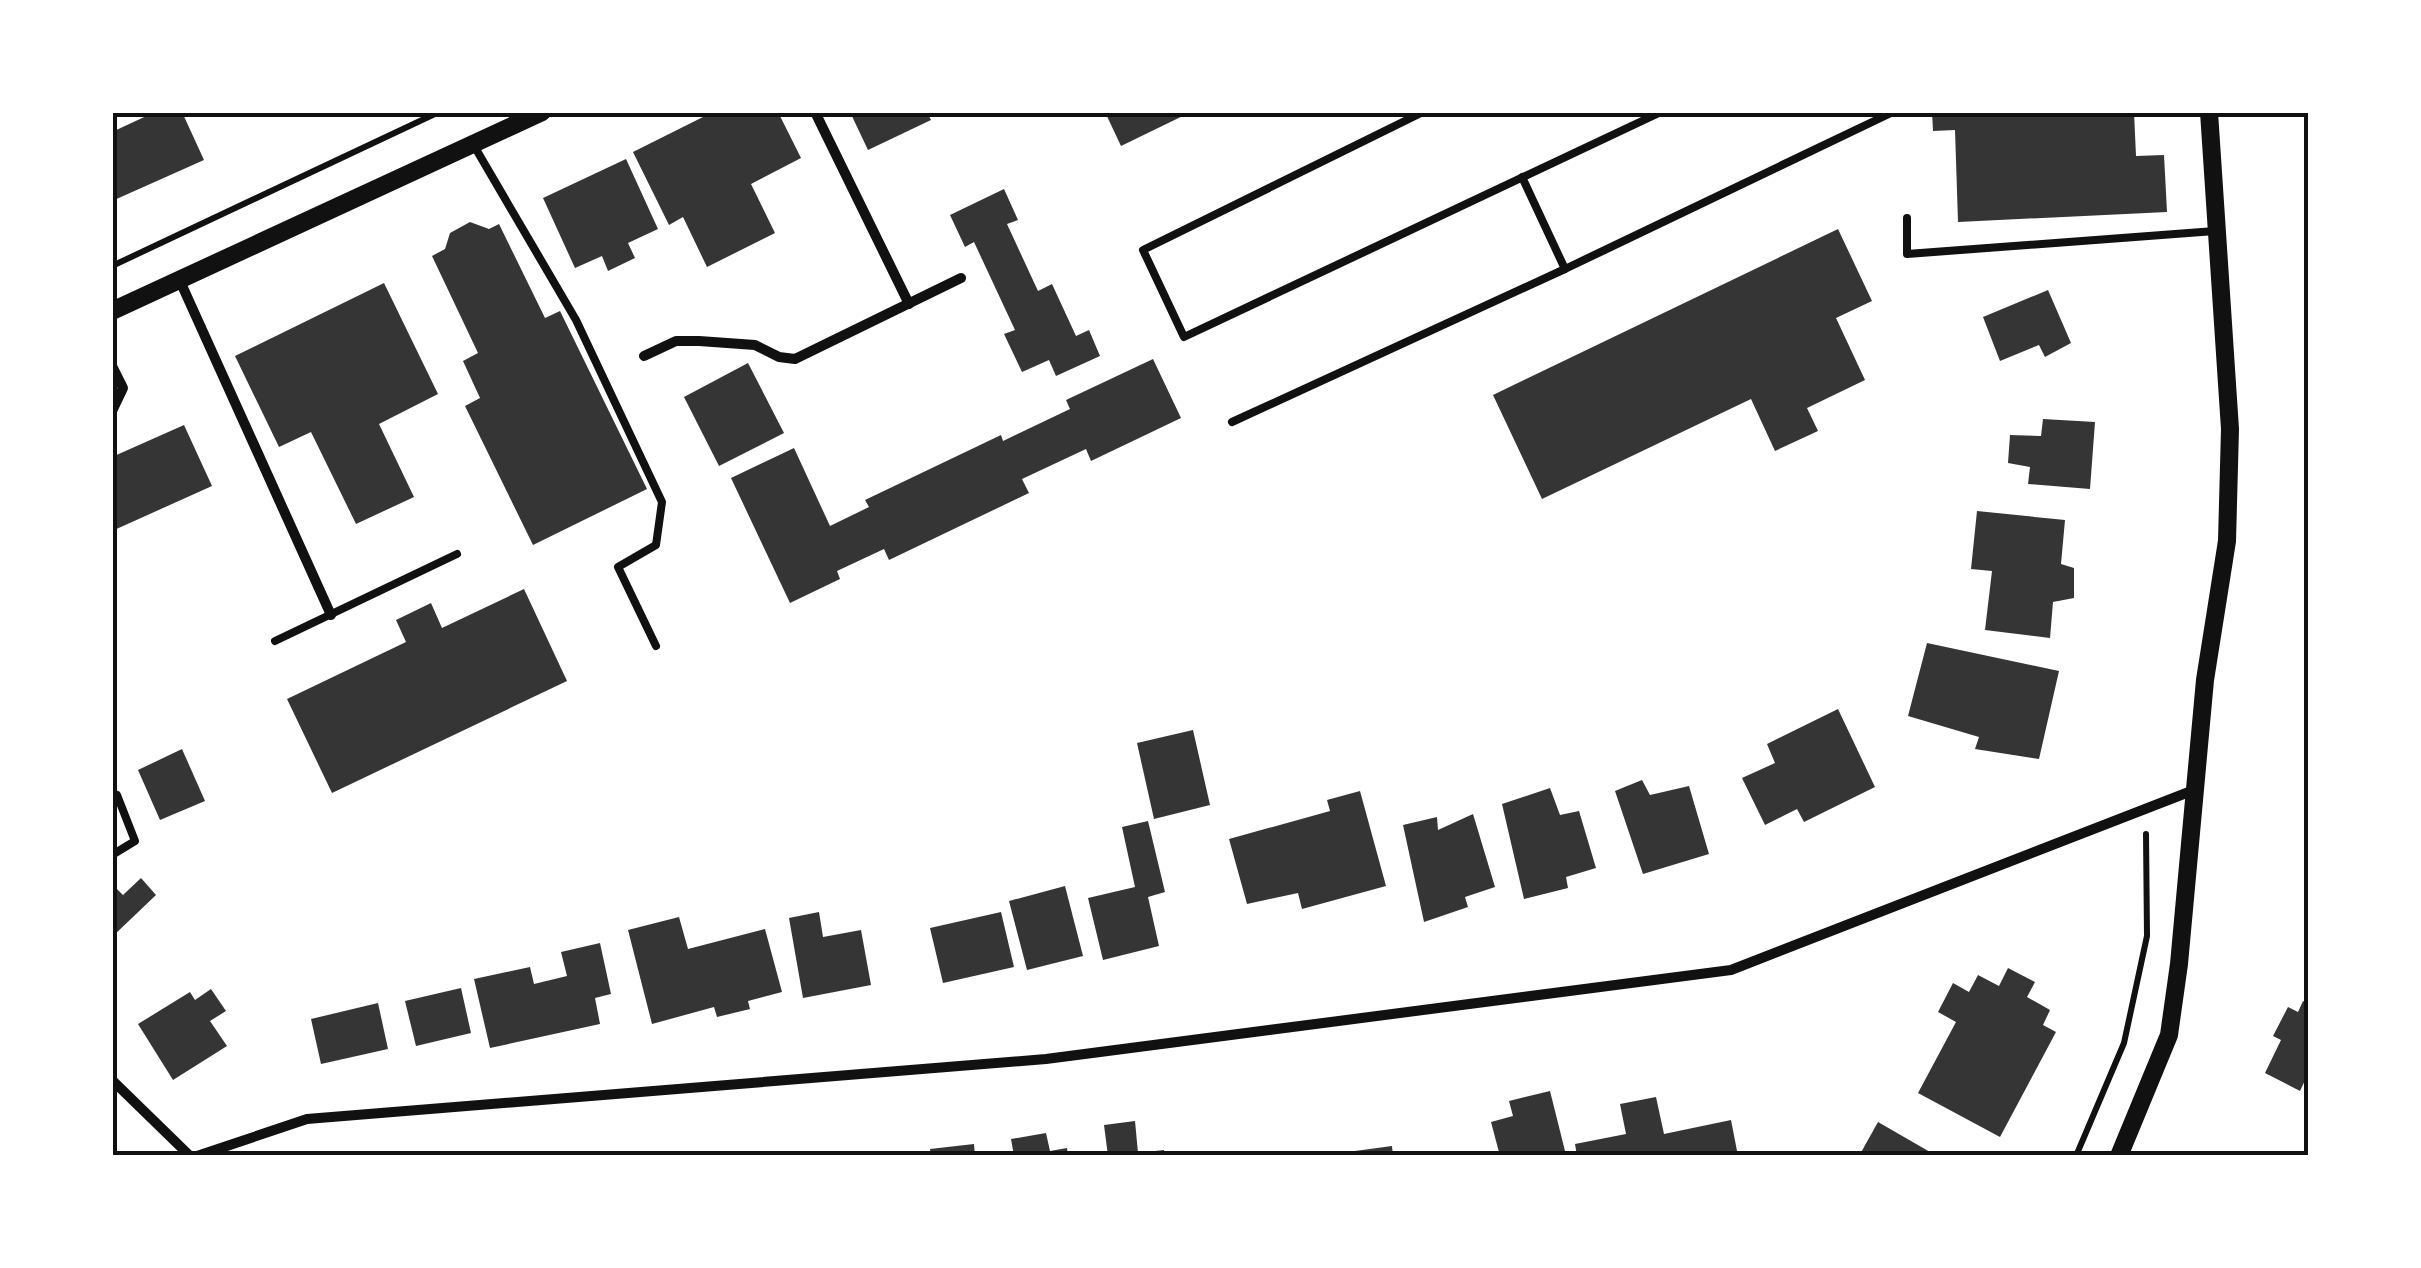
<svg xmlns="http://www.w3.org/2000/svg" width="2421" height="1268" viewBox="0 0 2421 1268" font-family="Signika,sans-serif">
	<rect width="100%" height="100%" fill="#fff"/>
	<g fill="#353535">
		<polygon points="155,112 182,112 204,160 112,201 112,132"/>
		<polygon points="713,112 778,112 801,158 751,184 775,233 707,267 683,217 669,225 633,152"/>
		<polygon points="850,112 927,112 931,120 868,150"/>
		<polygon points="1105,112 1191,112 1121,146"/>
		<polygon points="1932,112 2134,112 2136,156 2164,155 2167,212 1958,222 1955,130 1933,131"/>
		<polygon points="626,159 658,229 628,243 635,258 608,271 602,256 575,268 543,198"/>
		<polygon points="1004,189 1018,220 1007,224 1038,291 1052,284 1076,336 1089,330 1100,356 1056,376 1049,360 1022,372 1004,334 1015,330 974,242 965,247 950,215"/>
		<polygon points="470,222 489,229 499,224 545,318 560,311 647,489 533,545 465,406 480,398 463,361 478,353 432,256 445,249 450,233"/>
		<polygon points="1838,229 1872,301 1836,318 1865,380 1807,408 1818,431 1775,451 1751,399 1542,499 1493,395"/>
		<polygon points="384,283 438,394 379,424 414,497 356,524 311,432 279,447 235,356"/>
		<polygon points="2048,290 2071,343 2045,357 2039,345 2000,361 1983,317"/>
		<polygon points="1153,359 1181,418 1091,461 1086,449 1022,479 1029,493 889,560 884,549 837,571 840,579 790,603 731,478 794,448 830,526 869,507 865,500 1001,435 1003,441 1070,409 1066,400"/>
		<polygon points="748,363 784,433 719,466 684,397"/>
		<polygon points="2043,419 2095,422 2090,489 2028,484 2030,467 2008,463 2010,435 2041,436"/>
		<polygon points="184,425 212,486 112,531 112,457"/>
		<polygon points="1977,511 2065,520 2061,564 2074,568 2074,598 2053,602 2050,638 1985,630 1992,571 1971,569"/>
		<polygon points="524,589 567,681 332,793 287,699 406,642 396,620 431,603 442,628"/>
		<polygon points="1927,643 2059,671 2039,759 1975,749 1979,737 1908,716"/>
		<polygon points="1838,709 1875,787 1804,822 1797,809 1765,825 1742,778 1775,763 1767,744"/>
		<polygon points="1193,730 1210,805 1154,819 1137,743"/>
		<polygon points="182,749 205,801 160,820 138,770"/>
		<polygon points="1642,780 1650,795 1689,786 1709,854 1643,874 1615,791"/>
		<polygon points="1550,788 1560,815 1579,811 1596,868 1566,877 1568,888 1524,899 1502,804"/>
		<polygon points="1360,791 1386,886 1302,909 1298,893 1247,904 1229,839 1330,811 1327,800"/>
		<polygon points="1473,814 1495,887 1465,897 1468,907 1424,922 1403,825 1437,817 1438,830"/>
		<polygon points="1148,821 1165,892 1148,897 1159,946 1103,960 1088,898 1135,887 1122,827"/>
		<polygon points="141,878 156,895 112,937 112,884 123,895"/>
		<polygon points="1065,886 1083,956 1027,970 1009,901"/>
		<polygon points="819,912 823,937 861,930 871,985 803,998 789,918"/>
		<polygon points="1001,912 1014,967 943,983 930,928"/>
		<polygon points="679,917 688,949 765,929 782,992 748,1001 750,1009 717,1017 714,1007 652,1024 628,930"/>
		<polygon points="600,943 611,994 595,998 600,1024 490,1048 474,979 530,967 534,984 567,976 561,952"/>
		<polygon points="2008,968 2035,982 2027,997 2050,1010 2043,1025 2056,1032 2000,1137 1918,1093 1956,1022 1938,1012 1953,983 1969,992 1978,975 1999,986"/>
		<polygon points="461,988 471,1033 416,1046 405,1001"/>
		<polygon points="211,989 226,1011 210,1021 227,1046 173,1080 138,1024 190,992 195,1000"/>
		<polygon points="2303,1001 2308,1004 2308,1074 2300,1091 2265,1073 2281,1040 2273,1036 2288,1007 2298,1012"/>
		<polygon points="378,1003 388,1049 321,1064 311,1019"/>
		<polygon points="1550,1091 1566,1155 1500,1156 1491,1122 1513,1116 1509,1101"/>
		<polygon points="1656,1097 1664,1134 1731,1120 1738,1156 1577,1156 1575,1144 1626,1134 1620,1104"/>
		<polygon points="1135,1121 1138,1153 1164,1150 1165,1156 1108,1156 1104,1125"/>
		<polygon points="1878,1122 1937,1156 1859,1156"/>
		<polygon points="1046,1133 1050,1151 1067,1148 1068,1156 1014,1156 1011,1139"/>
		<polygon points="974,1144 975,1156 931,1156 930,1149"/>
		<polygon points="1392,1146 1393,1156 1340,1156 1340,1153"/>
	</g>
	<g fill="none" stroke-linecap="round" stroke-linejoin="round">
		<g stroke="#111" stroke-width="6">
			<polyline points="112,266 439,112"/>
			<polyline points="2076,1156 2124,1043 2147,936 2146,834"/>
		</g>
		<g stroke="#111" stroke-width="8">
			<polyline points="1423,112 1143,250 1184,337 1661,112"/>
			<polyline points="473,144 576,320 662,502 656,545 618,567 656,646"/>
			<polyline points="1522,177 1565,269 1893,112"/>
			<polyline points="1907,218 1907,254 2215,231"/>
			<polyline points="1232,422 1565,269"/>
			<polyline points="275,641 457,554"/>
			<polyline points="112,855 135,841 117,795"/>
		</g>
		<g stroke="#111" stroke-width="10">
			<polyline points="815,112 909,304"/>
			<polyline points="180,281 331,615"/>
			<polyline points="644,356 676,341 699,341 755,345 779,357 795,359 961,278"/>
			<polyline points="112,366 123,388 112,411"/>
			<polyline points="112,1080 190,1156"/>
			<polyline points="197,1156 307,1119 1046,1059 1731,970 2194,790"/>
		</g>
		<g stroke="#111" stroke-width="18">
			<polyline points="112,311 542,112"/>
			<polyline points="2119,1156 2169,1035 2179,964 2205,680 2227,541 2230,429 2209,112"/>
		</g>
	</g>
	<rect width="2421" height="1268" fill="none" stroke="#ffffff" stroke-width="230"/>
	<rect x="115" y="115" width="2191" height="1038" fill="none" stroke="#111" stroke-width="4"/>
</svg>
